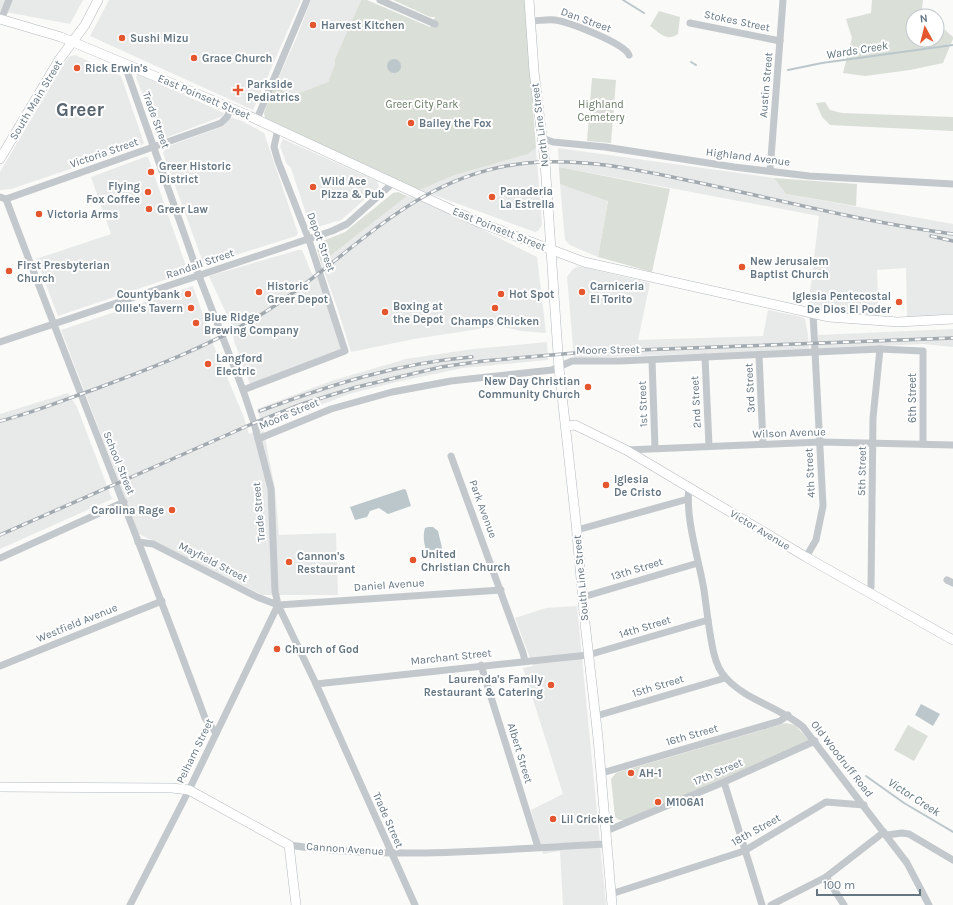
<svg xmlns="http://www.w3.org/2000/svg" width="953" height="905" viewBox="0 0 953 905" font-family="Karla,sans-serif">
	<rect width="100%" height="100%" fill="#fafaf8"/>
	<g fill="#e8e9e9">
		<polygon points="0,0 83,0 70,24 0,11"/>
		<polygon points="109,0 301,0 253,110 90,36"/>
		<polygon points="311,0 361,0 335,59 335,64 328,82 294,95 274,87 296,39"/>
		<polygon points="75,55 121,76 144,143 142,145 11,189 0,190 0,172 68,57"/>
		<polygon points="138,74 224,113 223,116 160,140 136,77"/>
		<polygon points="230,117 242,121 264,133 298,233 296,236 204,265 163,153 166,147 224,126"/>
		<polygon points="283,139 377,181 379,187 341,220 311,229 291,168 286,163 280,146"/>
		<polygon points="536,148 542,225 538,231 535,232 420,190 452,176 528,154"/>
		<polygon points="558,148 774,178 786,194 953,224 953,314 907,317 906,268 877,270 879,318 833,313 808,309 819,216 559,167"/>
		<polygon points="145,157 148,157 188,272 58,316 36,259 111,234 91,177"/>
		<polygon points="560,184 608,200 598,257 570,245 565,240"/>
		<polygon points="407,196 423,200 537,257 546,333 521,331 499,326 414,339 351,352 337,307 321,263"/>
		<polygon points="298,250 302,250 312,274 317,277 322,287 341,350 250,384 234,341 232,326 209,276"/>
		<polygon points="578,266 650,283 638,340 763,336 768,310 802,317 805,319 808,335 809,350 574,358 567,277 573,269"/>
		<polygon points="193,286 213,344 243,415 249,434 263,427 257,409 331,381 406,359 473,349 547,342 548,360 463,368 397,382 349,394 263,427 275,489 279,535 336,533 338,595 262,595 139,534 61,330"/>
		<polygon points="953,329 953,347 923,344 818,349 818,335"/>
		<polygon points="68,393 77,407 112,499 0,549 0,414"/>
		<polygon points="577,606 606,905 563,905 560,851 543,854 531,810 563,794 523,668 533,666 515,618 546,608"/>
	</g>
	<g fill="#dadfd7">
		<polygon points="361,0 367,0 430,27 435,17 430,17 393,0 525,0 536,148 528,154 452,176 420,190 265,118 264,113 274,87 294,95 328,82 335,64 335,59"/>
		<polygon points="872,0 923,0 922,8 928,16 913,16 913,40 937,40 937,23 953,37 953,39 943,63 910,70 865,76 843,73 852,38 846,19 871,13"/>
		<path d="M659,11l21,6 -2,17c-12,8 -18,-1 -28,-8z"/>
		<polygon points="592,78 616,80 611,143 587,141"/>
		<polygon points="825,102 830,110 842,113 953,117 953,131 830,125 822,117 816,103"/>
		<polygon points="559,167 670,189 652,272 598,257 608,201 560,184"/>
		<polygon points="774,178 857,184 856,206 786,194"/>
		<polygon points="398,192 407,196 321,263 317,249 318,243 345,232 393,193"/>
		<polygon points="786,723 795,725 809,740 808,743 625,820 619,820 615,817 611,779 616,773"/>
		<polygon points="908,725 928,736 914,761 894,750"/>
	</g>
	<g fill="#bbc7cb">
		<circle cx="394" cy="66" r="7"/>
		<polygon points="404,489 406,490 411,506 388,514 379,508 370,511 367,517 355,520 350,507"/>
		<path d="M428,527h5l5,4 5,21c-2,6 -8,10 -14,6 -4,-8 -7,-21 -4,-30z"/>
		<polygon points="921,704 940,714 933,726 915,715"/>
	</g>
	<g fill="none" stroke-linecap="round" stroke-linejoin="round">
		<g stroke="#bbc7cb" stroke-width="2">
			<polyline points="623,0 644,13"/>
			<polyline points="691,62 696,65"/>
			<polyline points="788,70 822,63 953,45"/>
			<polyline points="866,776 904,803 953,832"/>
		</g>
		<defs>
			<g id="secondary">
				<polyline points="529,0 534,71 545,162 559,368 576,523 585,623 598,738 612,905"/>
				<polyline points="0,19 61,37 245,114 478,222 584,262 829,317 898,322 953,319"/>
				<polyline points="0,159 59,60 85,25 98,0"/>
				<polyline points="566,426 575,425 626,450 806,557 953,640"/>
				<polyline points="0,787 172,788 189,790 289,845 296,905"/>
			</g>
		</defs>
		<use href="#secondary" stroke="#b3babf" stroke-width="10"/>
		<g stroke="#c3c8cc" stroke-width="7">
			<polyline points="380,0 435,24"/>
			<polyline points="1,20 9,0"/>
			<path d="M530,21c8,0 17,-2 25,-1 14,2 69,23 74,35"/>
			<polyline points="690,23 780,41"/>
			<polyline points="124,63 199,276 243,390 254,423 271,489 275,591 278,605 316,684 415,905"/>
			<polyline points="257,119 307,0"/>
			<polyline points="542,138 553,142 605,147 734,167 809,176 953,184"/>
			<polyline points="770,171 783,0"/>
			<polyline points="0,197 6,199 221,123 227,117 231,108"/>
			<path d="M6,199c65,173 135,345 199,519l11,15"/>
			<polyline points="0,342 332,231 347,224 393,183"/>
			<polyline points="759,355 763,444"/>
			<polyline points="705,357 709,446"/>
			<polyline points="652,360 655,448"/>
			<polyline points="243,390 345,351 309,240 278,161 274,147 278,129"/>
			<polyline points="258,439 331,409 392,392 451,381 552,370 572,361 620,361 880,349 923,351 923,444"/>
			<polyline points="626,450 820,442 953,445"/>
			<polyline points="451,456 523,653 525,661"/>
			<path d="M689,488c-4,30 10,72 15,102 3,21 5,43 10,64 2,8 6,18 12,24 21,23 54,29 77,49l104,136 22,42"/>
			<polyline points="577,530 688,499"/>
			<polyline points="138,542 153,544 257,597 278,605 501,590"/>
			<polyline points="806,557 816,540 823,506 813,313"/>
			<polyline points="0,558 124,502"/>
			<polyline points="947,580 953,583"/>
			<polyline points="867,592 871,587 873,418 880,349"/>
			<polyline points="583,597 698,563"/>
			<polyline points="481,665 538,847"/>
			<polyline points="0,666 162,601"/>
			<polyline points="316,684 588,655 708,620"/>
			<polyline points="596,716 725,678"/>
			<polyline points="602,773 780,721 788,715"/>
			<polyline points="724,782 762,905"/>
			<polyline points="606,831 724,782 815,741"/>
			<polyline points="887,835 902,833 909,834 953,860"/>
			<path d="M289,845c105,16 213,4 318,-1"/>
			<polyline points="826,877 844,905"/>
			<polyline points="611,894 744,851 826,802 864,805"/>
			<polyline points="130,905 189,790 278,605"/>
			<polyline points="771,905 826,877 884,832"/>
		</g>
		<use href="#secondary" stroke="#fff" stroke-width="9"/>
		<defs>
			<g id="rail">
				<polyline points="931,236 953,241"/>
				<path d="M260,411c70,-26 138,-48 212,-54"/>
				<path d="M0,421c33,-8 66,-22 98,-33 56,-21 112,-42 164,-74 91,-57 149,-139 265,-151 60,-6 120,9 178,21 82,18 165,39 248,50"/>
				<polyline points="0,535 254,423 302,404 357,387 441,367 483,361 586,352 953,338"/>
			</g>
		</defs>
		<use href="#rail" stroke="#a2aab0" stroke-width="3.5"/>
		<use href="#rail" stroke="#fff" stroke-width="2" stroke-dasharray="6" stroke-linecap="butt"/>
	</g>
	<g fill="#e4572e" stroke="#fff" stroke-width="1.5">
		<circle cx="313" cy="25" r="4"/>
		<circle cx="122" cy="38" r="4"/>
		<circle cx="194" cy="58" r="4"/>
		<circle cx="77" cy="68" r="4"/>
		<path d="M236 84h4v4h4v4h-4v4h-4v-4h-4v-4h4z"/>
		<circle cx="411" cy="123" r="4"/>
		<circle cx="151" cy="172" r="4"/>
		<circle cx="313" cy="187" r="4"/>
		<circle cx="148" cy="192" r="4"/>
		<circle cx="492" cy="197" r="4"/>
		<circle cx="149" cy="209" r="4"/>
		<circle cx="39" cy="214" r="4"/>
		<circle cx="742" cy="267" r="4"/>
		<circle cx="9" cy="271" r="4"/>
		<circle cx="259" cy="292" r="4"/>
		<circle cx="582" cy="292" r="4"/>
		<circle cx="188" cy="294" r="4"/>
		<circle cx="501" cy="294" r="4"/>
		<circle cx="899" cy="302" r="4"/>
		<circle cx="191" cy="308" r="4"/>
		<circle cx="495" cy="308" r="4"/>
		<circle cx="385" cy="312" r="4"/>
		<circle cx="196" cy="323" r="4"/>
		<circle cx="208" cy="364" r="4"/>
		<circle cx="588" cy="387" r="4"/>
		<circle cx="606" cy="485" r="4"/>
		<circle cx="172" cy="510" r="4"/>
		<circle cx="413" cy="560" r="4"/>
		<circle cx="289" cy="562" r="4"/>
		<circle cx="277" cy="649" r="4"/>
		<circle cx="551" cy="685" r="4"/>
		<circle cx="631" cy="773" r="4"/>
		<circle cx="658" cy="802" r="4"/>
		<circle cx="553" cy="819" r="4"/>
	</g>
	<g text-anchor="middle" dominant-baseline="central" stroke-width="4" stroke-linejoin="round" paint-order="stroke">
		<g font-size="11" fill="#657683" stroke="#fff">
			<text transform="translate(586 20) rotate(20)">Dan Street</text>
			<text transform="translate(737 21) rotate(12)">Stokes Street</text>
			<text transform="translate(766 85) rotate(-85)">Austin Street</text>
			<text transform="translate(204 97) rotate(23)">East Poinsett Street</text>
			<text transform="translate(36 100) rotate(-59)">South Main Street</text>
			<text transform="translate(156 120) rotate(70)">Trade Street</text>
			<text transform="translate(540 125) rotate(-97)">North Line Street</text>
			<text transform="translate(104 153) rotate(-19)">Victoria Street</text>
			<text transform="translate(748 157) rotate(7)">Highland Avenue</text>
			<text transform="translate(499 229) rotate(22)">East Poinsett Street</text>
			<text transform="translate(321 242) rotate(70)">Depot Street</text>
			<text transform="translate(200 264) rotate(-19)">Randall Street</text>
			<text transform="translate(608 350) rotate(-1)">Moore Street</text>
			<text transform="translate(750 388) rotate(-93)">3rd Street</text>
			<text transform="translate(912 398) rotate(-90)">6th Street</text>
			<text transform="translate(696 402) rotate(-93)">2nd Street</text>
			<text transform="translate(643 404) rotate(-92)">1st Street</text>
			<text transform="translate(289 414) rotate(-23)">Moore Street</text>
			<text transform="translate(789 433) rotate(-2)">Wilson Avenue</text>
			<text transform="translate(119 463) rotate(68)">School Street</text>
			<text transform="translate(862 471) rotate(-89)">5th Street</text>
			<text transform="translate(810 473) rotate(-93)">4th Street</text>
			<text transform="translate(483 509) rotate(70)">Park Avenue</text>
			<text transform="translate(259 512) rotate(-95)">Trade Street</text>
			<text transform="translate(760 530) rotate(31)">Victor Avenue</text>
			<text transform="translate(213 562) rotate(27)">Mayfield Street</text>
			<text transform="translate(637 569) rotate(-17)">13th Street</text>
			<text transform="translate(581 578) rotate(-95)">South Line Street</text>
			<text transform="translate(389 585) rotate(-4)">Daniel Avenue</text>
			<text transform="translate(77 623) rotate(-22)">Westfield Avenue</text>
			<text transform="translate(645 627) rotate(-17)">14th Street</text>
			<text transform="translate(451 657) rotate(-6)">Marchant Street</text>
			<text transform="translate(658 686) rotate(-17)">15th Street</text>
			<text transform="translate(692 735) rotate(-16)">16th Street</text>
			<text transform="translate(195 751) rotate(-64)">Pelham Street</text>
			<text transform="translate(520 753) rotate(73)">Albert Street</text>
			<text transform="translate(842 759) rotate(52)">Old Woodruff Road</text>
			<text transform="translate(718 772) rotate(-23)">17th Street</text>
			<text transform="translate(388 820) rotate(66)">Trade Street</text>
			<text transform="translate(756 830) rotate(-29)">18th Street</text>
			<text transform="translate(345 849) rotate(4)">Cannon Avenue</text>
		</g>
		<g font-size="11" font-weight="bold" fill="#657683" stroke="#fff" text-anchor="start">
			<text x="321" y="25">Harvest Kitchen</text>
			<text x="130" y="38">Sushi Mizu</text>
			<text x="202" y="58">Grace Church</text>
			<text x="85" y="68">Rick Erwin's</text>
			<text x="247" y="84">Parkside<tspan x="247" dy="13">Pediatrics</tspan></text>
			<text x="419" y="123">Bailey the Fox</text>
			<text x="159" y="166">Greer Historic<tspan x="159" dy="13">District</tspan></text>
			<text x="321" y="181">Wild Ace<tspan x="321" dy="13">Pizza &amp; Pub</tspan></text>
			<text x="140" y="186" text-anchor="end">Flying<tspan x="140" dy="13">Fox Coffee</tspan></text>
			<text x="500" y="191">Panaderia<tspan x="500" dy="13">La Estrella</tspan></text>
			<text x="157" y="209">Greer Law</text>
			<text x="47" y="214">Victoria Arms</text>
			<text x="750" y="261">New Jerusalem<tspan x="750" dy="13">Baptist Church</tspan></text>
			<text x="17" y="265">First Presbyterian<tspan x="17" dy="13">Church</tspan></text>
			<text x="267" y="286">Historic<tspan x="267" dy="13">Greer Depot</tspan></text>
			<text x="590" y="286">Carniceria<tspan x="590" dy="13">El Torito</tspan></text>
			<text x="180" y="294" text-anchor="end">Countybank</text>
			<text x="509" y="294">Hot Spot</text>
			<text x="891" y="296" text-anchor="end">Iglesia Pentecostal<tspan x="891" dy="13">De Dios El Poder</tspan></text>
			<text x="393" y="306">Boxing at<tspan x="393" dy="13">the Depot</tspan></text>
			<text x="183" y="308" text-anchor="end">Ollie's Tavern</text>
			<text x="204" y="317">Blue Ridge<tspan x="204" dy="13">Brewing Company</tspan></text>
			<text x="495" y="321" text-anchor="middle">Champs Chicken</text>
			<text x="216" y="358">Langford<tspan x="216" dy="13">Electric</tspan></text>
			<text x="580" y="381" text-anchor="end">New Day Christian<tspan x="580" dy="13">Community Church</tspan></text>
			<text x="614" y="479">Iglesia<tspan x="614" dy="13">De Cristo</tspan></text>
			<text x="164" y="510" text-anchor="end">Carolina Rage</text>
			<text x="421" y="554">United<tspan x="421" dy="13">Christian Church</tspan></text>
			<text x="297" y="556">Cannon's<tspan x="297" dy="13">Restaurant</tspan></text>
			<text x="285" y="649">Church of God</text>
			<text x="543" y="679" text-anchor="end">Laurenda's Family<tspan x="543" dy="13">Restaurant &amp; Catering</tspan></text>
			<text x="639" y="773">AH-1</text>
			<text x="666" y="802">M106A1</text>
			<text x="561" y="819">Lil Cricket</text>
		</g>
		<g font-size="11" fill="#687a64" stroke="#fff">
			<text x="422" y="104">Greer City Park</text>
			<text x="601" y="104">Highland<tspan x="601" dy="13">Cemetery</tspan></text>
		</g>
		<g font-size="12" font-style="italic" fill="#60757c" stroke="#fff">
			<text transform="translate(857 50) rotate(-9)">Wards Creek</text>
			<text transform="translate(914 797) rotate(33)">Victor Creek</text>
		</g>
		<g font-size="19" font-weight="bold" fill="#57646e" stroke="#fff">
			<text x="80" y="110">Greer</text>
		</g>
	</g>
	<g transform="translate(925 28) rotate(353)"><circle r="19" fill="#ffffff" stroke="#c1c8cd"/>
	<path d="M0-3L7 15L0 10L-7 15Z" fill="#e4572e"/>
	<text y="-6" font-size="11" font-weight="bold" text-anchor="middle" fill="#657683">N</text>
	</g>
	<path d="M817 889v6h103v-6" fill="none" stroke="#657683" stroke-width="2"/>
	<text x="823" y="889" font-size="12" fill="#657683" stroke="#ffffff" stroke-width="3" paint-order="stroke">100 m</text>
</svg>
